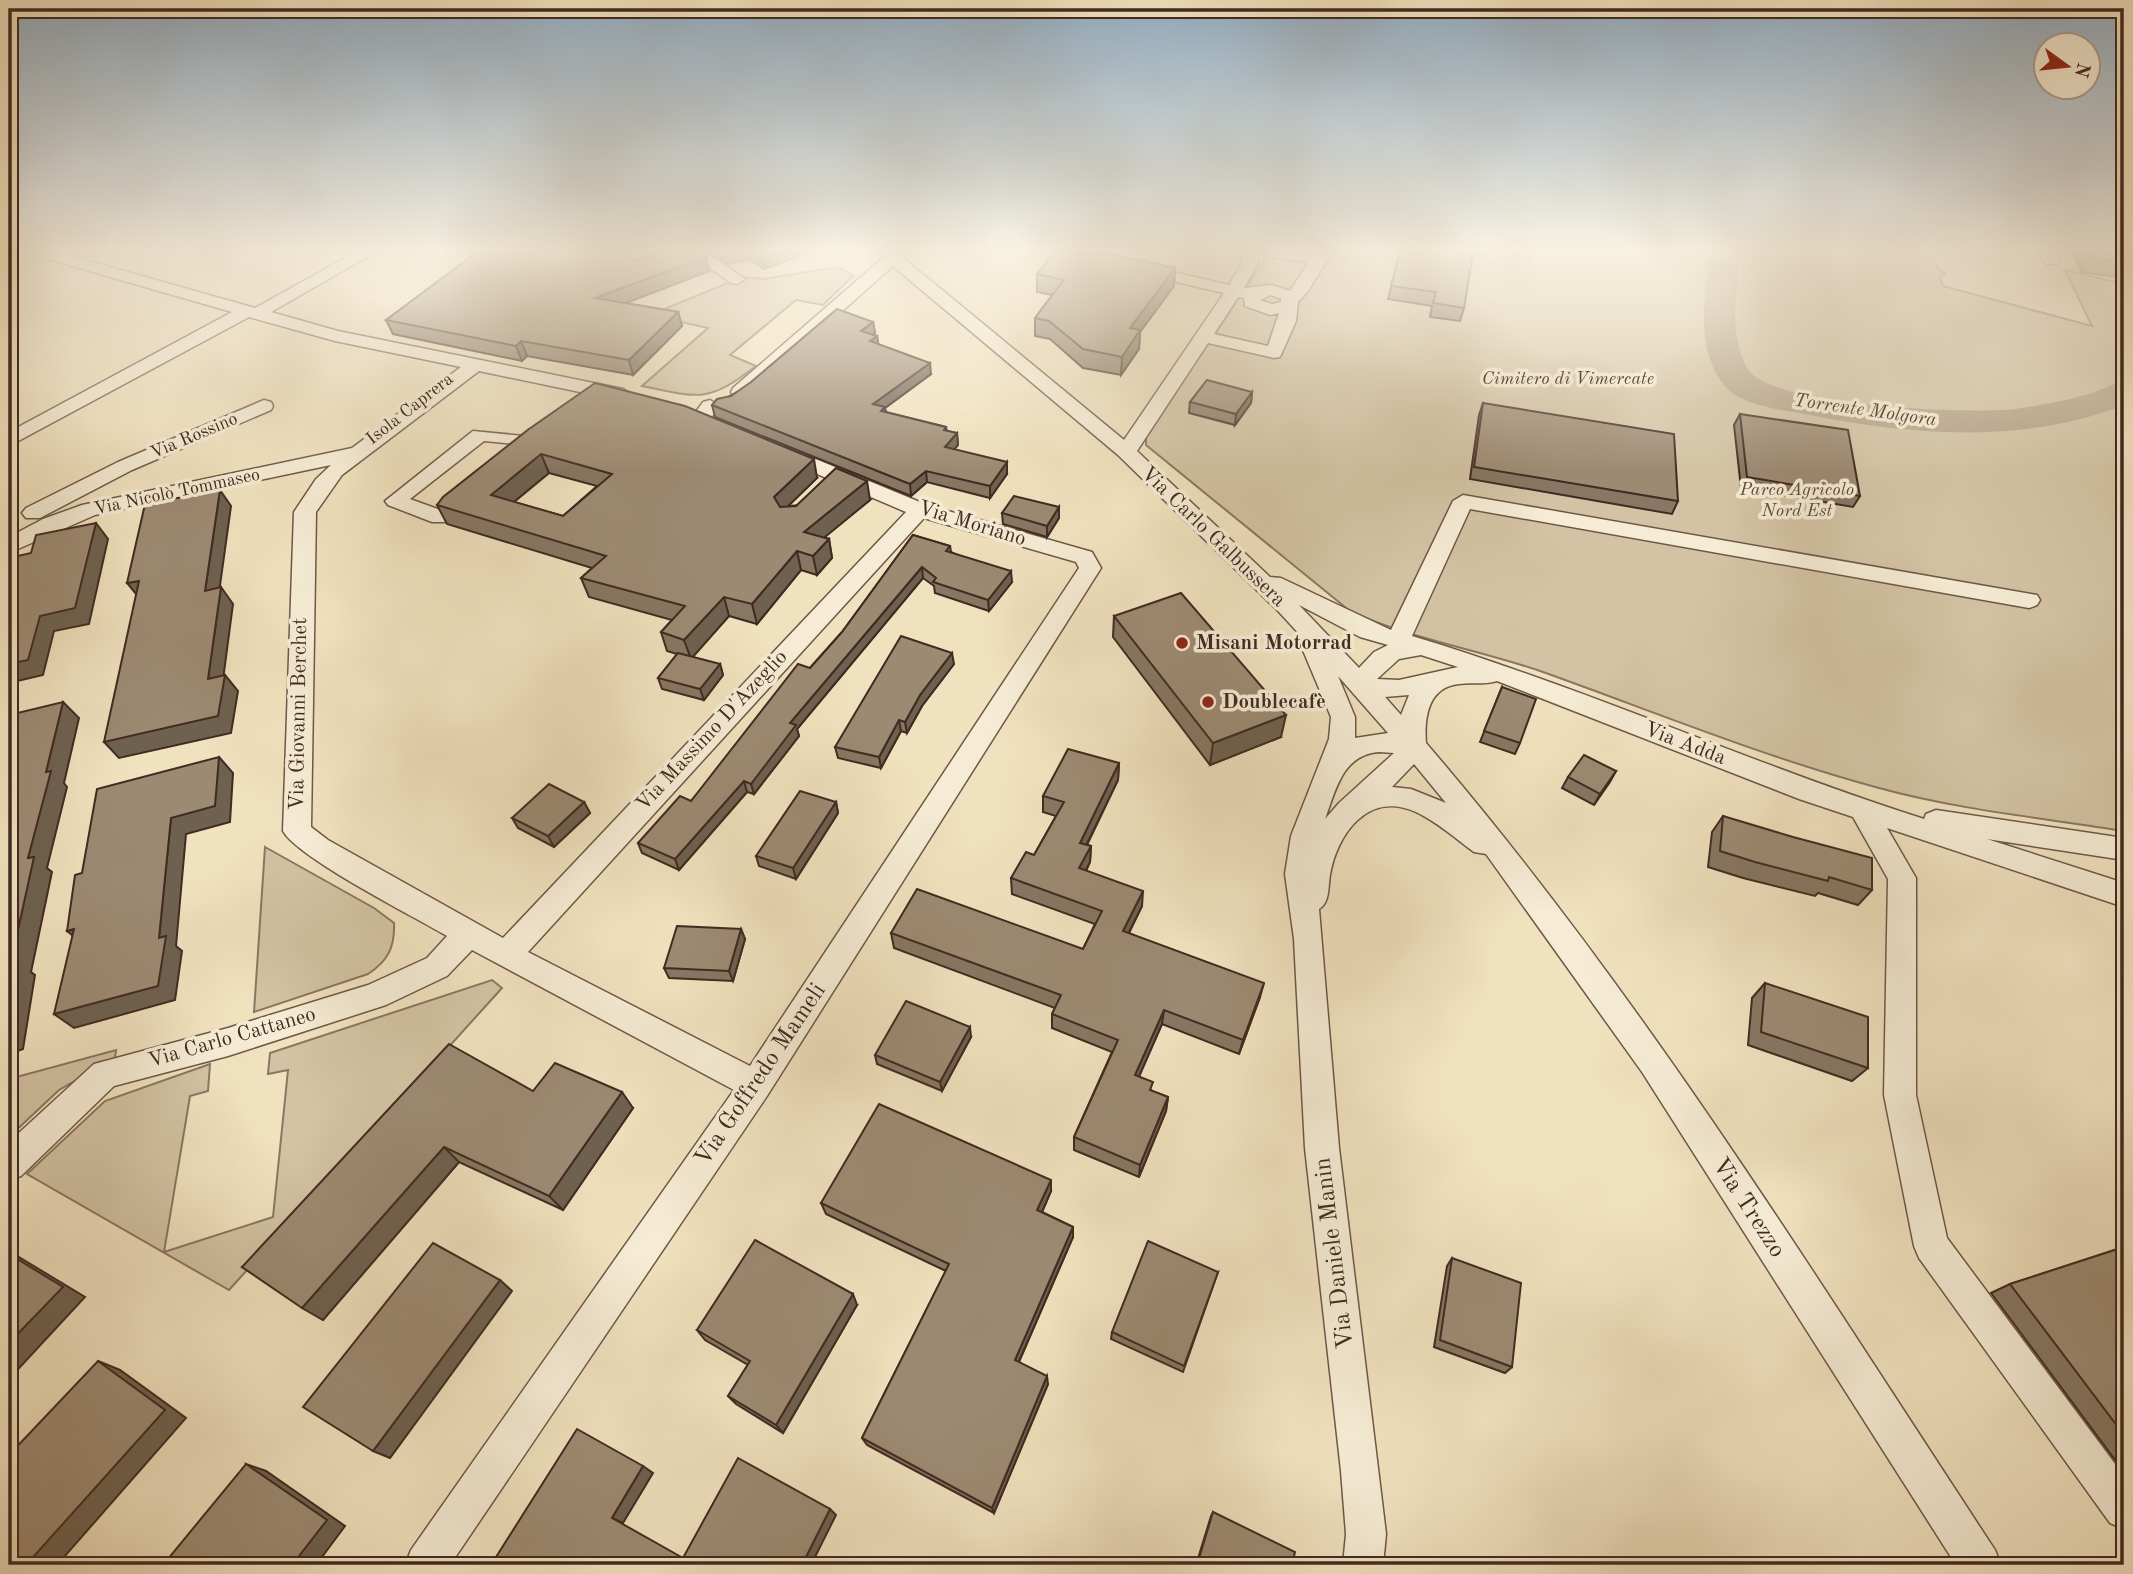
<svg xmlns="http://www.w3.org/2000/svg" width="2133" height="1574" viewBox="0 0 2133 1574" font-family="'Old Standard TT',serif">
	<rect width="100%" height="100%" fill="#f1e2bf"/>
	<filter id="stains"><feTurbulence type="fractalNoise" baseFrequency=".00286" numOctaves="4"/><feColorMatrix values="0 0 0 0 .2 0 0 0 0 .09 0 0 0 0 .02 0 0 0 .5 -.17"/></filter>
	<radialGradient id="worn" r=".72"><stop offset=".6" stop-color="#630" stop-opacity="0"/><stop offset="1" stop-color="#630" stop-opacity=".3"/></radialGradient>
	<g fill="#d3c3a4" stroke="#8a7662" stroke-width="2">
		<path d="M1266,252h664l5,12 10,10 -5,2 3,10 149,40 -27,-56 59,14v547c-81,-13 -165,-21 -245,-43 -115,-31 -224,-76 -336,-116 -63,-22 -131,-33 -192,-60l-205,-167v-9l122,-181z"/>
		<path d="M838,267l15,9 -30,29 -27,-5 -66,55 26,11c-48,37 -56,32 -114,20l66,-58 -58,-13 92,-38 21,2z"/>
		<path d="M265,847l109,61 20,15c1,24 -6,38 -26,51l-114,38z"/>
		<polygon points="492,980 502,988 229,1290 27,1174 105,1101 210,1064 208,1091 190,1096 164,1252 273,1217 288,1070 268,1074 270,1053"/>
		<polygon points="116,1050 115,1058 59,1090 9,1137 9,1079"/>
	</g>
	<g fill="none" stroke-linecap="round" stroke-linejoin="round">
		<path fill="#b5a389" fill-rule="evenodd" d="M1710,252h30c-3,35 -12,84 7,116 23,40 224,46 269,41 25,-4 50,-8 73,-15 12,-4 23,-10 35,-13v24c-102,40 -215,30 -320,9 -25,-5 -62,-8 -79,-28 -31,-36 -20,-91 -15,-134z"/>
		<defs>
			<g id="minor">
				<path d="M32,252h25l198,56 101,-56h20l-105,60 67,19 285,58 9,6 -9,6 -144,-30 -137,104 -26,37 -5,315 17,13 175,98 403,-426 -131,-56 -3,-4 3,-4h14l138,57 165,47 9,16 -334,528 -317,469h-45l6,-15 323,-460 -262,-140 -25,26 -61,29 -158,51 -114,30 -93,90 -12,4v-38l85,-78 134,-36 140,-43 59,-27 20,-22c-32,-19 -149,-78 -164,-105l11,-319 22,-33 15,-14 -236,50 -86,38v-16l34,-18 39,-14 270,-57 109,-81 -126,-26 -86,-24 -240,129v-14l223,-120 -198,-57zM924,518l152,44 3,6 -329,498 -222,-114z"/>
				<polygon points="686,252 705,252 745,279 737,284 731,283"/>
				<path d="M878,252h29l-5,5 222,183 100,-147 -91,-21v-6l6,-2 90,21 13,-22 1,-11h16l-1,11 -14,25 28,-3 18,6 19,-29 -38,-5 -8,-5h69l-24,39 -10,11 -2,19 -16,36 -6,1 -66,-15 -71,108 133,126 11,1 110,52 62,-129 10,-6 574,100 3,5 -3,5 -8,3 -559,-99 -58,127c173,52 340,128 512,183l2,-5 10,-4 188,28v22l-137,-21 137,44v24l-237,-79 29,50v217l31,143 177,238v53l-14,-6 -191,-265 -5,-12 -30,-151 4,-216 -35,-62 -54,-18 -302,-118c-13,4 -26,1 -38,3 -31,3 -35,34 -33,59 215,250 388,532 569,807l6,15h-45l-314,-493 -156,-218 -12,-2c-19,-14 -37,-30 -58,-40 -48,-22 -79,22 -86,63 -2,11 0,28 -11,34l20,239 47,386 -3,31h-40l3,-31 -5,-63 -36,-323 -11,-209 -9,-65 6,-38 38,-97 2,-22 -32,-76 3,-4 -23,-25 -161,-157 -225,-189 -146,130h-14l-2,-4 2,-4 150,-130zM1271,295l10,4v3l-9,2 -12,-4zM1238,297l6,1 1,8 25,9 9,-2 -11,33 -54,-12zM1299,605l61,32 28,8 -14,7 -15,16zM1421,655l37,12 -59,13 -22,-1 22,-20zM1338,676l50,57 -33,5v-21zM1409,695l-8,20 -16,-18zM1379,752l15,1 -55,50 -14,16c11,-29 17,-64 54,-67zM1414,764l32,39 -35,-14 -19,-2z"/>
				<polygon points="2039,252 2055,252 2060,261 2058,264 2046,264"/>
				<polygon points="264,400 271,402 273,406 271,410 132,470 40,518 26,518 22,513 26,508 118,462"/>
				<polygon points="710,400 719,406 711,418 734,429 731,433 717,433 690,420 703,402"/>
				<polygon points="543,425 553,431 535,446 484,441 410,499 446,512 450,517 446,522 432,522 388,505 385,501 473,431 524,436"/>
			</g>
		</defs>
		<use href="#minor" stroke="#6d5848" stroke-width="3"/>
		<use href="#minor" fill="#f6ecd5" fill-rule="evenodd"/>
	</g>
	<g fill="#877763" stroke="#412a21" stroke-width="2" fill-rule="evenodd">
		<polygon points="709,252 809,252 764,269 749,259 728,264"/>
		<polygon points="1055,252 1109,252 1108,253 1175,268 1174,286 1140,332 1139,349 1121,375 1083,368 1050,339 1035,336 1035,318 1052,295 1037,292 1037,274"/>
		<polygon points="1400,252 1464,308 1460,321 1430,317 1432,306 1388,299"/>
		<polygon points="2073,252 2124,252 2124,278 2082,272"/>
		<polygon points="706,257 709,271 625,303 678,312 682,326 633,375 527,356 522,361 393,334 386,320 636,261"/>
		<polygon points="873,322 875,333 873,335 877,336 878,344 931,374 885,408 886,412 946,427 947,431 957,433 958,445 954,449 1007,474 990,498 927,482 911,496 715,417 712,405"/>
		<polygon points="1252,392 1251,403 1235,425 1189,413 1190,402"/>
		<polygon points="1483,403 1678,501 1672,514 1470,479 1479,415"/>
		<polygon points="1740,414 1860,496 1853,507 1741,488 1734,425"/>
		<path d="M529,429l288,49 -29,28 82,-6 -46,37 5,2 3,19 -15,17 -16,-5 -44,54 -28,-8 -37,41 28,7 3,11 -19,25 -42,-11 -4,-11 19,-24 -10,-3 -6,-19 11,-12 -83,-23 -8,-19 11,-10 -145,-44 -10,-19zM549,473l48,13 -34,30 -49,-14z"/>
		<polygon points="1059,507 1059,518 1047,537 1003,524 1002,513"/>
		<polygon points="913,535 950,546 951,552 1012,582 989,611 935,593 934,586 923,578 797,729 799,736 754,794 747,792 679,870 642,853 638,843 691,801 842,632"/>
		<polygon points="1114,616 1281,737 1210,765 1113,637"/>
		<polygon points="954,664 922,706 907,733 901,731 881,768 838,758 835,747"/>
		<polygon points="1502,687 1520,743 1515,754 1480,742"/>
		<polygon points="1119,763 1118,780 1087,845 1091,846 1090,862 1086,871 1142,906 1129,933 1260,997 1239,1054 1162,1024 1139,1076 1152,1091 1168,1097 1166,1111 1139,1177 1074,1150 1074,1137 1112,1052 1052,1028 1052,1014 1055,1008 894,948 891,933 1083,949 1095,924 1012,894 1011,878 1034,855 1056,816 1043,812 1043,796"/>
		<polygon points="1616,771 1594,805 1562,788 1568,777"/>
		<polygon points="584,802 590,813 554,847 518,828 512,818"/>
		<polygon points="836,802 838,813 796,879 759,866 756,856"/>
		<polygon points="1723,816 1872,890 1858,905 1818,893 1815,896 1743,878 1708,867 1712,832"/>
		<polygon points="741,929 745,939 733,981 669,978 664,968"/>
		<polygon points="1765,983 1868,1068 1852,1081 1748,1045 1752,998"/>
		<polygon points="971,1037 942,1091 877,1064 875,1055"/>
		<polygon points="533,1091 633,1108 563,1210 459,1162 323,1320 242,1267"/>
		<polygon points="1051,1191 1042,1212 1073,1227 1073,1237 1019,1362 1048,1384 994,1513 867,1445 862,1438 946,1271 826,1214 821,1203"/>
		<polygon points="2124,1247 2124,1472 1991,1293 2010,1284"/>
		<polygon points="1452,1258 1512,1367 1505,1373 1434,1347 1447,1266"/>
		<polygon points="1218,1272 1183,1372 1111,1339 1112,1332"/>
		<polygon points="857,1305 783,1433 736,1404 728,1396 748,1365 705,1340 697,1330"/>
		<polygon points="1213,1512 1292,1565 1196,1565 1211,1516"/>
	</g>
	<g fill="#6e6150" stroke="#412a21" stroke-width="2">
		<polygon points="736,252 747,252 749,259 728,264 726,254"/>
		<polygon points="781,252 809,252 764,269 762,259"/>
		<polygon points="706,257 709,271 600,313 595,298"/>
		<polygon points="1175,268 1174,286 1140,332 1139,349 1121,375 1122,357 1130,328"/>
		<polygon points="678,312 682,326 633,375 629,360"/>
		<polygon points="873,322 875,333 863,342 861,331"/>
		<polygon points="877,336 879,348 870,341"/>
		<polygon points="521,341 527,356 522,361 516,346"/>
		<polygon points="930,363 931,374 885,408 887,419 873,404"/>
		<polygon points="1252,392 1251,403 1235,425 1236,414"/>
		<polygon points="957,433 958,445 946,459 945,447"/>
		<polygon points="541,454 549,473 499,514 491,495"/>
		<polygon points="814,459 817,478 778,516 774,497"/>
		<polygon points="1007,462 1007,474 990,498 990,486"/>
		<polygon points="926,471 927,482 911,496 910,484"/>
		<polygon points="867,481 870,500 808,551 804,532"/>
		<polygon points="220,490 231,506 217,607 205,591"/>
		<polygon points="1059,507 1059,518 1047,537 1047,526"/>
		<polygon points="96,523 108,539 89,624 54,631 43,675 9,683 9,664 40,616"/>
		<polygon points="829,539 832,558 817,575 813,556"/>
		<polygon points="797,551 801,570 757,624 752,604"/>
		<polygon points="922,567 923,578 797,729 799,736 754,794 751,784 790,723"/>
		<polygon points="1011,571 1012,582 989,611 988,600"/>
		<polygon points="139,581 141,600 127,583"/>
		<polygon points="221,587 233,604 221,695 208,679"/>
		<polygon points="724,597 729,616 691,659 684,640"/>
		<polygon points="952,653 954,664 922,706 907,733 905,722 920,695"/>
		<polygon points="720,664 723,675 704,700 700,689"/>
		<polygon points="225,675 238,691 231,733 119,758 104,742"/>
		<polygon points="63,702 79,718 64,783 67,787 47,868 52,872 31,972 35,975 23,1049 9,1054 9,999 11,962 28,858 46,772"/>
		<polygon points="1286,715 1281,737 1210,765 1213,743"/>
		<polygon points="899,720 901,731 881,768 879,757"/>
		<polygon points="219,757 233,773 230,822 186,834 176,946 182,951 175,1000 74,1028 54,1014 159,938 171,818"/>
		<polygon points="1119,763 1118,780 1080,858 1080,843"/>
		<polygon points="1616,771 1610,782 1594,805 1600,794"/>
		<polygon points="744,781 747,792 679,870 675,859"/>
		<polygon points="584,802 590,813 554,847 548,836"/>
		<polygon points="836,802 838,813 796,879 793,868"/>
		<polygon points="1091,846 1090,862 1079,884 1079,868"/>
		<polygon points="1143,891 1142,906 1122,946 1123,931"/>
		<polygon points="74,929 85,946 67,931"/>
		<polygon points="741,929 745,939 733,981 729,971"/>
		<polygon points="1264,983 1260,997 1239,1054 1243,1040"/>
		<polygon points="1164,1010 1162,1024 1134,1088 1135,1075"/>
		<polygon points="970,1027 971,1037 942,1091 940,1082"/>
		<polygon points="622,1092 633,1108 563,1210 549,1196"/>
		<polygon points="1168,1097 1166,1111 1139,1177 1140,1165"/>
		<polygon points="444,1147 459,1162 323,1320 302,1308"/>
		<polygon points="1051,1180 1051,1191 1038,1221 1037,1210"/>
		<polygon points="1073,1227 1073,1237 1016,1368 1015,1360"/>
		<polygon points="9,1251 85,1297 9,1379"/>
		<polygon points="500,1280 512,1291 390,1458 373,1451"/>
		<polygon points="853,1294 857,1305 783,1433 776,1425"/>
		<polygon points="98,1361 120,1370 186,1418 57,1565 26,1565"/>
		<polygon points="1047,1376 1048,1384 994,1513 992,1508"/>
		<polygon points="246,1464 266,1471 345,1526 316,1565 292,1565"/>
		<polygon points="643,1466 653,1473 623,1523 612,1518"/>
		<polygon points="830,1509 836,1515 811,1565 802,1565"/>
	</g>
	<g fill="#9d8a73" stroke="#412a21" stroke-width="2" fill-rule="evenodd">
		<polygon points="477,252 622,252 636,261 661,252 698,252 706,257 595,298 678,312 629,360 521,341 516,346 386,320"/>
		<polygon points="722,252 736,252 726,254"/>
		<polygon points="751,252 781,252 762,259"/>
		<polygon points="1055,252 1101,252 1175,268 1130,328 1140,330 1122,357 1083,349 1049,321 1035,318 1064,280 1037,274"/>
		<polygon points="1400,252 1467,252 1473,253 1464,308 1433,303 1436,292 1391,286"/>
		<polygon points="2089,252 2124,252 2124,263 2092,258"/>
		<polygon points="837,309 873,322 861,331 877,336 870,341 930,363 873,404 885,407 881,411 946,427 944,430 957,433 945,447 1007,462 990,486 926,471 910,484 712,405 717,399 731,396 751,382"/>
		<polygon points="1207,380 1252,392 1236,414 1190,402"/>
		<path d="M595,383l90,23 129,53 -40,38 6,10 16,-1 40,-38 31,13 -63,51 25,7 -16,17 -16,-5 -45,53 -28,-7 -40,43 -23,-8 24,-26 -104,-28 25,-22 -169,-51 6,-8 86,-68zM541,454l71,20 -49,42 -72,-21z"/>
		<polygon points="1483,403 1674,434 1678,501 1474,467"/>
		<polygon points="1740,414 1848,430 1860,496 1747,477"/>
		<polygon points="220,490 205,591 221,587 208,679 225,675 218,716 104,742 139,581 127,583 145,504"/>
		<polygon points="1014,496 1059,507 1047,526 1002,513"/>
		<polygon points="96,523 75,608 40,616 28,660 9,664 9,558 31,553 36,535"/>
		<polygon points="913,535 950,546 946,551 1011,571 988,600 933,582 936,578 922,567 790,723 796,725 751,784 744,781 675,859 638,843 680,796 691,801 798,664 810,668 842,632"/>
		<polygon points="1181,593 1286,715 1213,743 1114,616"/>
		<polygon points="901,636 952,653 920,695 905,722 899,720 879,757 835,747"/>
		<polygon points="678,653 720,664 700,689 658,678"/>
		<polygon points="1502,687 1536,699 1520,743 1484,731"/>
		<polygon points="63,702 46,772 51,771 28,858 34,857 11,962 16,960 9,999 9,715"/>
		<polygon points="1068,749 1119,763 1080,843 1091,846 1079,868 1143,891 1123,931 1264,983 1243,1040 1164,1010 1135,1075 1153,1082 1150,1090 1168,1097 1140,1165 1074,1137 1118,1040 1052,1014 1061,995 891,933 917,889 1083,949 1102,911 1011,878 1026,852 1034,855 1064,802 1043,796"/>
		<polygon points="1584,755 1616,771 1600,794 1568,777"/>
		<polygon points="219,757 215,806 171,818 159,938 166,936 158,986 54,1014 74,929 67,931 75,875 82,873 97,789"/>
		<polygon points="549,784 584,802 548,836 512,818"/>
		<polygon points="800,791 836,802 793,868 756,856"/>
		<polygon points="1723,816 1793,837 1872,858 1872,890 1829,877 1828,881 1755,862 1720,851"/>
		<polygon points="677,926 741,929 729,971 664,968"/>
		<polygon points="1765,983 1868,1017 1868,1068 1761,1032"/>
		<polygon points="906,1001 970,1027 940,1082 875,1055"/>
		<polygon points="449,1044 533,1091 555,1063 622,1092 549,1196 444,1147 302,1308 242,1267"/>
		<polygon points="879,1104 1051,1180 1037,1210 1073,1227 1015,1360 1047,1376 992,1508 862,1438 949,1264 821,1203"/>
		<polygon points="755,1240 853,1294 776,1425 728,1396 750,1361 697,1330"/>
		<polygon points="1148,1241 1218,1272 1184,1366 1112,1332"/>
		<polygon points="433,1243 500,1280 373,1451 303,1407"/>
		<polygon points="2124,1247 2124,1435 2010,1284"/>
		<polygon points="9,1254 63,1287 9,1343"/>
		<polygon points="1452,1258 1521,1283 1512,1367 1440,1340"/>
		<polygon points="98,1361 165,1410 26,1565 9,1565 9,1455"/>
		<polygon points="577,1429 643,1466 612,1518 683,1558 738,1458 830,1509 802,1565 491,1565"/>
		<polygon points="246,1464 327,1520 292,1565 163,1565"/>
		<polygon points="1213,1512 1295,1552 1292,1565 1197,1565"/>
	</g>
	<linearGradient id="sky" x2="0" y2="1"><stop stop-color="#93adc2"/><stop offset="0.53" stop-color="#f9f2e2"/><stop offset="1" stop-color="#f9f2e2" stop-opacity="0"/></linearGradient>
	<rect width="2133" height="472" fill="url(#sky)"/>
	<g fill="#8f2418" stroke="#f6ecd5" stroke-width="2.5">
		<circle cx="1182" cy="643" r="7"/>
		<circle cx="1208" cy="702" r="7"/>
	</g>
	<g text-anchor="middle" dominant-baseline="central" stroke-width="7" stroke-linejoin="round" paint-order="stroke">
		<g font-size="18" font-style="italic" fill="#5e493b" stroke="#f6ecd5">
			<text x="1568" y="379">Cimitero di Vimercate</text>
			<text x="1797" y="490">Parco Agricolo<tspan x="1797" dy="21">Nord Est</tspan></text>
		</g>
		<g font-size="18" fill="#412a21" stroke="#f6ecd5">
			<text transform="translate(410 409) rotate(-38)">Isola Caprera</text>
			<text transform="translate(194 436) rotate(-23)">Via Rossino</text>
			<text transform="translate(177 492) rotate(-12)">Via Nicolò Tommaseo</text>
		</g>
		<g font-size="19" font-style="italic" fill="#644e40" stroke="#f6ecd5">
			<text transform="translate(1865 411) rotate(8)">Torrente Molgora</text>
		</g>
		<g font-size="21" fill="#412a21" stroke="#f6ecd5">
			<text transform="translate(972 524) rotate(17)">Via Moriano</text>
			<text transform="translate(1213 537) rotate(44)">Via Carlo Galbussera</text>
			<text transform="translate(299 714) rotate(-89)">Via Giovanni Berchet</text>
			<text transform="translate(712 731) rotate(-47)">Via Massimo D'Azeglio</text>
			<text transform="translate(1685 744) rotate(21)">Via Adda</text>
			<text transform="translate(232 1038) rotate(-16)">Via Carlo Cattaneo</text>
		</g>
		<g font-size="21" font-weight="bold" fill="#412a21" stroke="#f6ecd5" text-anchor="start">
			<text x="1196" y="643">Misani Motorrad</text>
			<text x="1222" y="702">Doublecafè</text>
		</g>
		<g font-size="24" fill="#412a21" stroke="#f6ecd5">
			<text transform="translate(761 1075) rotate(-56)">Via Goffredo Mameli</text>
			<text transform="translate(1748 1208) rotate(57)">Via Trezzo</text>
			<text transform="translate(1335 1253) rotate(-97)">Via Daniele Manin</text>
		</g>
	</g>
	<rect width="2133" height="1574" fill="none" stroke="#f1e2bf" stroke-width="35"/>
	<rect x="10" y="10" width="2112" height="1553" fill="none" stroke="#412a21" stroke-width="3.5"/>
	<rect x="18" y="18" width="2098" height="1539" fill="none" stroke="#412a21" stroke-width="2"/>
	<g transform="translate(2067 66) rotate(105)"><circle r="33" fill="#f6ecd5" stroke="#ae9e8d" stroke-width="2"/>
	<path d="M0-5L12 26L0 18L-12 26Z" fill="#8f2418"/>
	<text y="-10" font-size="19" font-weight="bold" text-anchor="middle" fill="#412a21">N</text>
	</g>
	<rect width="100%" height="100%" filter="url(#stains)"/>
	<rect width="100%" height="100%" fill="url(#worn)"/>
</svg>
